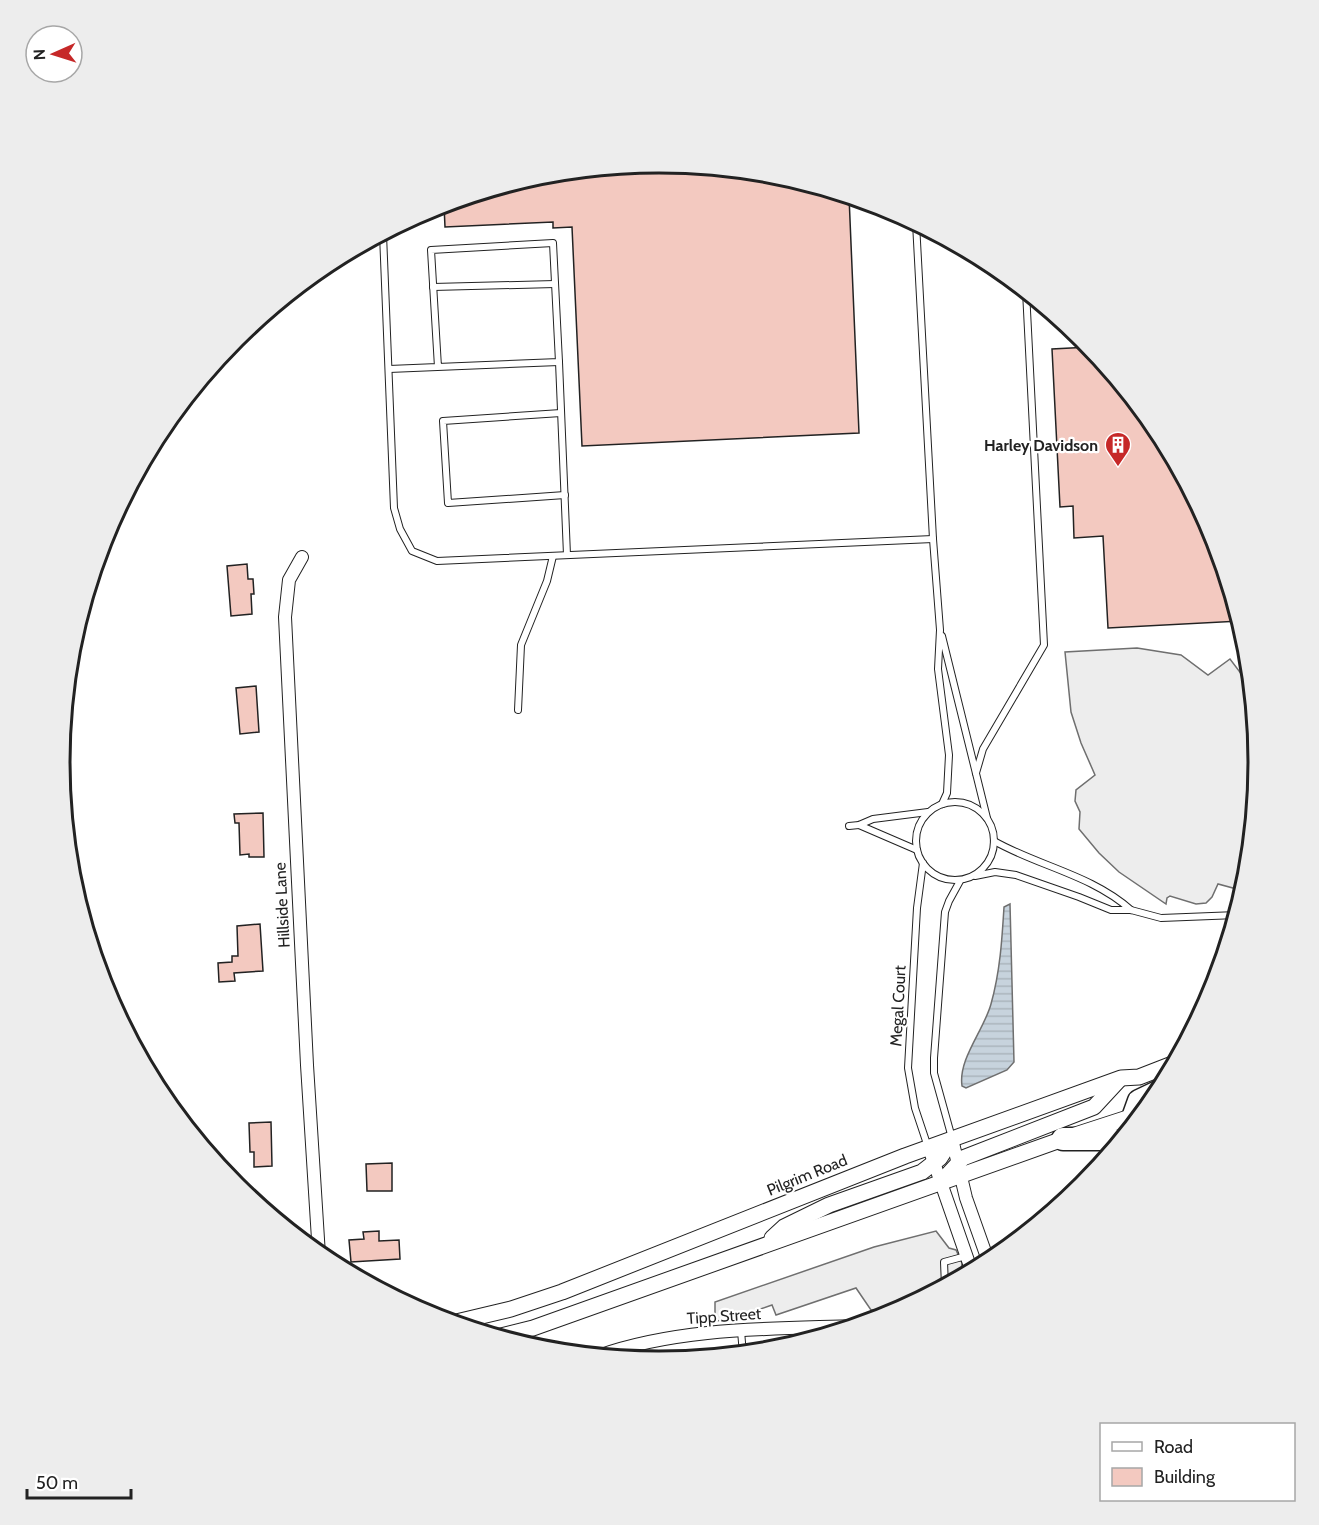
<svg xmlns="http://www.w3.org/2000/svg" width="1319" height="1525" viewBox="0 0 1319 1525" font-family="Cabin,sans-serif">
	<defs>
		<pattern id="water-rules" width="6" height="5" patternUnits="userSpaceOnUse" patternTransform="scale(1.5)"><rect width="6" height="5" fill="#c7d3dd"/><path d="M0 2.5h6" fill="none" stroke="#abb5bd"/></pattern>
	</defs>
	<rect width="100%" height="100%" fill="#fff"/>
	<g fill="#ededed" stroke="#6f6f6f" stroke-width="1.5">
		<polygon points="1137,648 1181,655 1208,675 1230,659 1252,688 1259,763 1247,880 1244,891 1218,884 1212,897 1206,903 1196,904 1170,896 1167,898 1166,904 1119,872 1099,853 1079,829 1080,812 1075,801 1076,790 1095,775 1081,743 1071,712 1065,652"/>
		<polygon points="936,1231 949,1248 956,1250 962,1263 960,1279 928,1295 921,1296 919,1300 902,1309 871,1310 856,1288 776,1315 772,1305 740,1316 737,1319 715,1321 715,1302 874,1247"/>
	</g>
	<path fill="url(#water-rules)" stroke="#6f6f6f" stroke-width="1.5" d="M1010,904l4,158 -7,8 -41,18 -4,-2c-4,-27 22,-56 29,-82 9,-32 11,-64 13,-97z"/>
	<g fill="#f3c9c0" stroke="#222" stroke-width="1.5">
		<polygon points="660,163 777,175 849,196 859,433 582,446 572,227 553,228 553,222 445,227 444,205 543,174"/>
		<polygon points="1090,347 1158,430 1213,533 1248,647 1242,647 1240,621 1108,628 1103,536 1074,538 1073,506 1060,507 1052,349"/>
		<polygon points="247,564 248,579 253,579 254,594 251,594 252,614 231,616 227,566"/>
		<polygon points="256,686 259,732 240,734 236,688"/>
		<polygon points="263,813 264,857 249,857 249,854 240,855 239,823 235,823 234,814"/>
		<polygon points="260,924 263,971 234,973 235,981 219,982 218,963 232,962 232,956 238,956 237,926"/>
		<polygon points="271,1122 272,1166 254,1167 254,1152 250,1152 249,1123"/>
		<polygon points="392,1163 392,1191 367,1191 366,1164"/>
		<polygon points="379,1231 379,1241 399,1240 400,1259 351,1262 349,1240 364,1239 363,1232"/>
	</g>
	<g fill="none" stroke-linecap="round" stroke-linejoin="round">
		<defs>
			<g id="service">
				<polyline points="916,223 933,539 940,630 938,669 949,755 947,793 942,804"/>
				<polyline points="383,234 394,508 400,529 412,551 437,561 933,539"/>
				<polyline points="433,287 555,284"/>
				<polyline points="559,362 567,555"/>
				<polyline points="389,369 559,362 553,243 431,250 438,367"/>
				<polyline points="561,413 443,421 448,503 565,495"/>
				<polyline points="942,636 987,818"/>
				<polyline points="518,710 521,645 547,581 553,556"/>
				<polyline points="976,773 983,749 1044,645 1026,291"/>
				<circle cx="955" cy="841" r="39"/>
				<polyline points="859,825 917,850"/>
				<polyline points="849,826 859,825 873,819 928,812"/>
				<path d="M994,841c44,25 98,34 137,69"/>
				<polyline points="923,863 917,908 908,1068 915,1108 928,1147"/>
				<polyline points="975,876 995,872 1016,875 1079,897 1111,910 1131,910 1161,918 1237,915"/>
				<polyline points="952,1138 934,1073 934,1058 945,912 949,901 960,881"/>
				<polyline points="945,1286 944,1262 966,1256"/>
				<polyline points="741,1331 743,1354"/>
				<polyline points="629,1347 636,1360"/>
			</g>
			<g id="minor">
				<polyline points="302,557 289,580 285,617 307,1065 319,1255"/>
				<polyline points="952,1139 966,1198 989,1263"/>
				<polyline points="931,1154 972,1272"/>
				<path d="M598,1356c82,-29 172,-27 258,-30"/>
			</g>
			<g id="tertiary">
				<polyline points="941,1182 963,1158 1094,1107 1119,1080"/>
				<polyline points="772,1238 784,1227 829,1205 922,1172 940,1158 952,1139"/>
				<polyline points="452,1323 511,1309 562,1292 905,1156 1121,1078 1139,1077 1175,1063"/>
				<polyline points="497,1337 533,1328 1063,1139 1143,1113"/>
			</g>
			<g id="motorway">
				<polyline points="1135,1124 1134,1115 1139,1101 1160,1091"/>
				<polyline points="1063,1139 1104,1139 1120,1141"/>
			</g>
		</defs>
		<use href="#service" stroke="#222" stroke-width="8"/>
		<use href="#minor" stroke="#222" stroke-width="14"/>
		<use href="#tertiary" stroke="#222" stroke-width="17"/>
		<use href="#motorway" stroke="#222" stroke-width="25"/>
		<use href="#service" stroke="#fff" stroke-width="6"/>
		<use href="#minor" stroke="#fff" stroke-width="12"/>
		<use href="#tertiary" stroke="#fff" stroke-width="15"/>
		<use href="#motorway" stroke="#fff" stroke-width="22"/>
	</g>
	<defs>
		<symbol id="building-pin" viewBox="-11 -11 22 30"><path d="M0 17L-7.5 6A9.5 9.5 0 1 1 7.5 6Z" fill="#c62828" stroke="#fff"/><path d="M-4-6H4V6H1V3H-1V6H-4ZM-2.5-4.3h1.7v1.8h-1.7ZM.8-4.3h1.7v1.8H.8ZM-2.5-1h1.7V.8h-1.7ZM.8-1h1.7V.8H.8Z" fill="#fff"/></symbol>
	</defs>
	<g fill-rule="evenodd">
		<use href="#building-pin" x="1103" y="430" width="30" height="40"/>
	</g>
	<g text-anchor="middle" dominant-baseline="central" stroke-width="4.5" stroke-linejoin="round" paint-order="stroke">
		<g font-size="16" font-weight="bold" fill="#222" stroke="#fff" text-anchor="end">
			<text x="1098" y="445">Harley Davidson</text>
		</g>
		<g font-size="16" fill="#222" stroke="#fff">
			<text transform="translate(282 905) rotate(-93)">Hillside Lane</text>
			<text transform="translate(898 1006) rotate(-87)">Megal Court</text>
			<text transform="translate(807 1175) rotate(-22)">Pilgrim Road</text>
			<text transform="translate(724 1316) rotate(-4)">Tipp Street</text>
		</g>
	</g>
	<path d="M0 0H1319V1525H0ZM70 762a589 589 0 1 1 1178 0a589 589 0 1 1-1178 0Z" fill="#ededed" fill-rule="evenodd"/>
	<path fill="none" stroke="#222" stroke-width="3" d="M70 762a589 589 0 1 1 1178 0a589 589 0 1 1-1178 0Z"/>
	<rect x="1100" y="1423" width="195" height="78" fill="#ffffff" stroke="#a7a7a7" stroke-width="1.5"/>
	<rect x="1112" y="1442" width="30" height="9" fill="#ffffff" stroke="#a7a7a7" stroke-width="1.5"/>
	<text x="1154" y="1453" font-size="18" fill="#222222">Road</text>
	<rect x="1112" y="1468" width="30" height="18" fill="#f3c9c0" stroke="#a7a7a7" stroke-width="1.5"/>
	<text x="1154" y="1483" font-size="18" fill="#222222">Building</text>
	<g transform="translate(54 54) rotate(267)"><circle r="28" fill="#ffffff" stroke="#a7a7a7" stroke-width="1.5"/>
	<path d="M0-4.5L10 22L0 15L-10 22Z" fill="#c62828"/>
	<text y="-9" font-size="16" font-weight="bold" text-anchor="middle" fill="#222222">N</text>
	</g>
	<path d="M27 1489v9h104v-9" fill="none" stroke="#222222" stroke-width="3"/>
	<text x="36" y="1489" font-size="18" fill="#222222" stroke="#ffffff" stroke-width="4.5" paint-order="stroke">50 m</text>
</svg>
